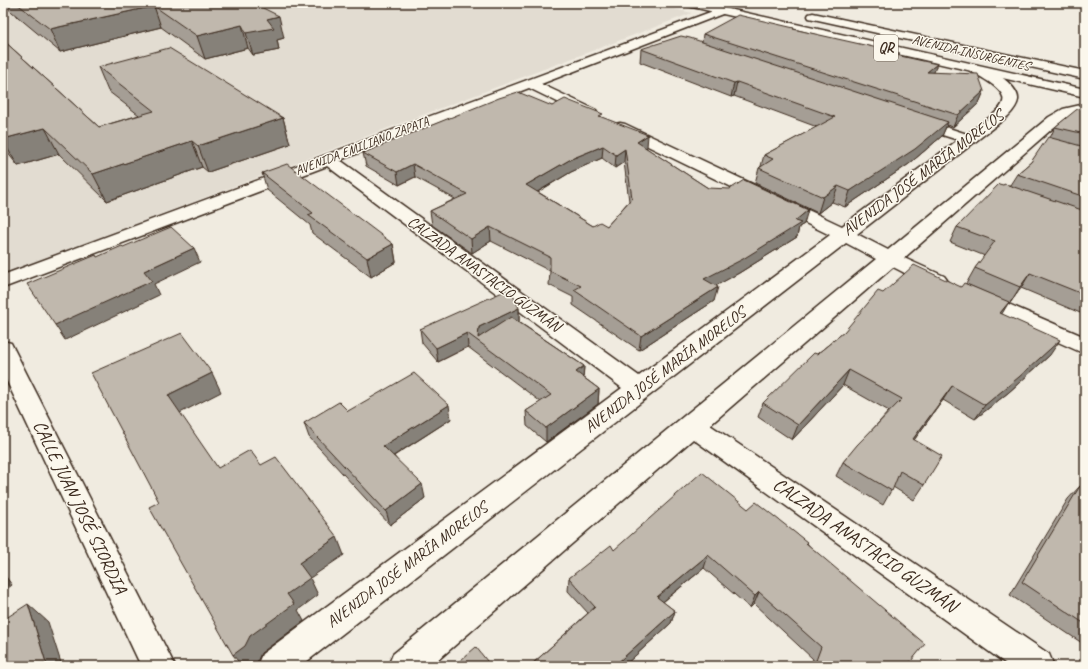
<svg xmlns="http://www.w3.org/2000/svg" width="1088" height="669" viewBox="0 0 1088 669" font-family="Caveat,sans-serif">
	<rect width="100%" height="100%" fill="#f0ebe0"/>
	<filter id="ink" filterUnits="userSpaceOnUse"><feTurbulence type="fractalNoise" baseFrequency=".025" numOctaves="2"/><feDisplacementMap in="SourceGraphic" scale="8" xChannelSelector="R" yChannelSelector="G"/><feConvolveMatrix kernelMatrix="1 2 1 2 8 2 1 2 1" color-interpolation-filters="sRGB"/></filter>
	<g filter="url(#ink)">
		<polygon fill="#e2dcd1" points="3,3 648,3 692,13 3,274"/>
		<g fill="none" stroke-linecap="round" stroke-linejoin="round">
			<defs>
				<g id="minor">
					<path d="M721,8l5,3 -1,2 -184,71 55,26 2,3 -2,3 -5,1 -5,-1 -57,-28 -189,72 299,216 191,-141 -215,-105 -2,-3 2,-3 5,-1 5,1 217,102 116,-86 -47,-15 -2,-3 2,-3 5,-1 5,1 46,15c39,-29 56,-35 3,-63l-1,-3 1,-3c13,-3 50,20 48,35 -1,6 -6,12 -10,16l-151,118 31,16 161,-133 14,-8 22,-5v8l-19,6 -13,10 -149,130 40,18 3,4 -3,4c-16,5 -36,-10 -51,-17l-183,158 339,229 5,12h-45l-316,-227 -262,227h-43l5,-12 483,-395 -30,-16 -545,423h-44l5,-12 360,-266 -295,-222 -324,122v-13z"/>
					<polygon points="978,291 1085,337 1085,354 971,303 968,298 971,293"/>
					<polygon points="3,341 11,343 14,349 175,666 141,666 3,373"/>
				</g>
				<g id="major">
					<polygon points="683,3 702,3 1085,89 1085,97 688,6"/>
					<polygon points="813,13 1085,71 1085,79 809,18 808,16 809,14"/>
				</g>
			</defs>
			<use href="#minor" stroke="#3b2a1e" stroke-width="3"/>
			<use href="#major" stroke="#3b2a1e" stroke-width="3"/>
			<use href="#minor" fill="#fbf7ec" fill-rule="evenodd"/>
			<use href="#major" fill="#fbf7ec" fill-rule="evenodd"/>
		</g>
		<g fill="#a59e95" stroke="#3b2a1e" fill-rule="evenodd">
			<polygon points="3,3 253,3 284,38 277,40 279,50 253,55 248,48 205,59 161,27 60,52 6,7"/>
			<polygon points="794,29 899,56 934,73 984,91 979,103 953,127 947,125 942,136 909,164 845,207 832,202 818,213 755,183 759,168 761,166 764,155 817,127 734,96 731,97 640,62 641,49 702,42 703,34"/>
			<polygon points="3,40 99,127 139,115 108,91 98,67 283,118 290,144 208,172 202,167 107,201 59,154 18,166 3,147"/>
			<polygon points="1085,105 1085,315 1021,288 1010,303 966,284 975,268 985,256 950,242 957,227 1003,185 1010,185 1017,174 1031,162 1050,138 1055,127"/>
			<path d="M552,106l51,12 44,29 -1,1 62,40 96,36 -5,3 -2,10 -58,36 -24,13 -1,15 -75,49 -66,-45v-8l-24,-12 1,-14 -59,-30 -19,12 -40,-28 -2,-14 25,-12 -40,-22 -16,8 -33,-19 -3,-13zM602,158l13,10 9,-6 5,39 -22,25h-14l-55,-34 33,-20z"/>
			<polygon points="262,173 393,244 396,262 371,277 312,233 310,225 267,190"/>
			<polygon points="883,293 1001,314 1050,355 1009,392 975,419 943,400 914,440 924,485 914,500 893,487 883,505 836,476 843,462 889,411 843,385 792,440 758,417 763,403 817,354 844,332"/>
			<polygon points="519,308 519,322 584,366 583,377 599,389 598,404 546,442 527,426 526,411 541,402 468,347 438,362 422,343 420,329"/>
			<polygon points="348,411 451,419 394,456 425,498 390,525 309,437 304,423"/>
			<polygon points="1080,486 1085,489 1085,645 1010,595 1068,499"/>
			<polygon points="748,509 807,543 907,666 810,666 813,659 754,604 750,608 704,568 663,602 675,611 671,623 624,666 530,666 588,613 568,591 569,578 614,550"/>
		</g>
		<g fill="#868179" stroke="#3b2a1e">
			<polygon points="3,3 4,3 6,7 3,11"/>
			<polygon points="154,6 161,27 60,52 50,29"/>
			<polygon points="279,16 284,38 277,40 279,50 253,55 246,33 267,19"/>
			<polygon points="242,25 248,48 205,59 197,36"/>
			<polygon points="937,64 933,75 927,72"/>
			<polygon points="737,82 734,96 731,97 734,83"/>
			<polygon points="984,91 979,103 953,127 958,115"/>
			<polygon points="283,118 290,144 208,172 198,146"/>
			<polygon points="948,122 942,136 909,164 845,207 850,191"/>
			<polygon points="45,128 59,154 18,166 3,141 3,139"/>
			<polygon points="648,135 647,147 636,155 637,142"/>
			<polygon points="192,141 202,167 107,201 93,174"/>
			<polygon points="603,146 602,158 571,172 527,198 526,185 571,159"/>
			<polygon points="625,149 624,162 615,168 616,155"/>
			<polygon points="413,164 415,177 399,185 397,172"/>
			<polygon points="838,186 832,202 818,213 823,197"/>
			<polygon points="808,210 804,224 799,227 797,237 739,273 701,294 704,279 795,221"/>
			<polygon points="490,227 491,241 472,253 471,239"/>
			<polygon points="393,244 396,262 371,277 367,258"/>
			<polygon points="194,248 200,262 154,284 159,295 65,340 55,325 144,271"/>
			<polygon points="1030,273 1021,288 1010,303 1020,287"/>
			<polygon points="718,287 714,301 639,350 641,336"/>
			<polygon points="1009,302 1000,317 1000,313"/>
			<polygon points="519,308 519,322 478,338 479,327"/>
			<polygon points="467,333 468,347 438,362 436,348"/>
			<polygon points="1060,340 1050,355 1009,392 975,419 985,405"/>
			<polygon points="584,366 583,380 576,372"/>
			<polygon points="849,370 843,385 792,440 798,425"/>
			<polygon points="212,373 221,392 178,414 168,395"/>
			<polygon points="952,386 943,400 904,454 913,439"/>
			<polygon points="599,389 598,404 546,442 546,428"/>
			<polygon points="449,405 451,419 387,460 383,446"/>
			<polygon points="422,484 425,498 390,525 386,511"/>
			<polygon points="337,537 344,555 310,578 318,595 298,610 304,621 261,653 257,662 252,666 242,666 233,655 287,594 299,563"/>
			<polygon points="708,555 704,568 654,609 657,597"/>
			<polygon points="3,573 12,585 3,592"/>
			<polygon points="759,592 754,604 750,608 755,596"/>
			<polygon points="28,604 48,622 62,666 47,666"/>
			<polygon points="675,611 671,623 624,666 614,666"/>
		</g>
		<g fill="#c0b8ad" stroke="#3b2a1e" fill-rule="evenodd">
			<polygon points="16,3 253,3 279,16 267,19 274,28 246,33 242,25 197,36 154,6 50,29"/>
			<polygon points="738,15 794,28 793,29 900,53 896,55 937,64 927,72 978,74 984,91 958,115 703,34"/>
			<polygon points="681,36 690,38 948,122 915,149 850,191 838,186 823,197 759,168 773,159 764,155 835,117 737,82 734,83 641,49"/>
			<polygon points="3,40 99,127 154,111 98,67 169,48 283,118 198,146 192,141 93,174 45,128 3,139"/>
			<path d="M518,92l34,14 13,-7 38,15 -4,2 49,19 -11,7 71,46 22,1 14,-9 64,30 -13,11 6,2 -58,36 -39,20 14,8 -77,49 -67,-46 7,-4 -31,-15v-14l-60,-30 -19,12 -41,-28 37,-17 -54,-30 -16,8 -34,-19 136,-55zM603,146l13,9 9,-6 7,49 -25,28 -7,-4 -7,4 -67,-41 45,-26z"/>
			<polygon points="1085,105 1085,134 1055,127 1076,110"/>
			<polygon points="1048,137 1085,147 1085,197 1017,174 1031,162"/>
			<polygon points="287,164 393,244 367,258 308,215 313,213 262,173"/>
			<polygon points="999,184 1003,185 1005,184 1085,211 1085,295 1030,273 1020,287 975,268 995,241 957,227"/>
			<polygon points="171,227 194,248 144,271 152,281 55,325 27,284 96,255 97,257 122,246 123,247"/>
			<polygon points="914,265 961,287 964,283 1009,302 1000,313 1060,340 1019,377 985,405 952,386 913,439 942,456 924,485 900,471 892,491 843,462 857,445 902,399 849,370 798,425 763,403 814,353 817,354 844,332 878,291 883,293"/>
			<polygon points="507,290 512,293 519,308 479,327 478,338 511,317 584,366 576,372 599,389 546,428 526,411 551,395 467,333 436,348 420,329"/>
			<polygon points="182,333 212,373 168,395 218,468 250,450 261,465 276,457 337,537 299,563 310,578 287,594 294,604 250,636 245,646 233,655 149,507 159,502 91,373"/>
			<polygon points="414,373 449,405 383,446 422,484 386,511 304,423 339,402 348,411"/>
			<polygon points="702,472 748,509 756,502 807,542 806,543 925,644 907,666 814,666 821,647 759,592 755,596 708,555 657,597 675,611 614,666 530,666 595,607 569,578 611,545 614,550"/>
			<polygon points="1080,486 1085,489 1085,624 1022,582"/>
			<polygon points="28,604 47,666 3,666 3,620"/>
			<polygon points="476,647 491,666 454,666"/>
		</g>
	</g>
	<g text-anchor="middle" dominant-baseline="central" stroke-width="3" stroke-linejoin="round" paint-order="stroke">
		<g font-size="13" fill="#3b2a1e" stroke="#fbf7ec">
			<text transform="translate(971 53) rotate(13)">AVENIDA INSURGENTES</text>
			<text transform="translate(362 146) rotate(-21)">AVENIDA EMILIANO ZAPATA</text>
		</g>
		<rect fill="#fbf7ec" stroke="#75685c" stroke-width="1" x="874" y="35" width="24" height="26" rx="3"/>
		<g font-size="15" font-weight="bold" fill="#3b2a1e">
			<text x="886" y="48">QR</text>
		</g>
		<g font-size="16" fill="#3b2a1e" stroke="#fbf7ec">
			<text transform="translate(923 173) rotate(-37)">AVENIDA JOSÉ MARÍA MORELOS</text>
			<text transform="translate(484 274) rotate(36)">CALZADA ANASTACIO GUZMÁN</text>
			<text transform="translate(665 370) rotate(-37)">AVENIDA JOSÉ MARÍA MORELOS</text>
			<text transform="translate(407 565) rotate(-37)">AVENIDA JOSÉ MARÍA MORELOS</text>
		</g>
		<g font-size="19" fill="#3b2a1e" stroke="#fbf7ec">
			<text transform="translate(80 507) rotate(64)">CALLE JUAN JOSÉ SIORDIA</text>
			<text transform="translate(865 545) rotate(35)">CALZADA ANASTACIO GUZMÁN</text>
		</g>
	</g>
	<rect width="1088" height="669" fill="none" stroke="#fbf7ec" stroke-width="16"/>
	<rect x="8" y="8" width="1072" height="653" fill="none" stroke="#3b2a1e" stroke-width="1.5" filter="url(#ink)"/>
</svg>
